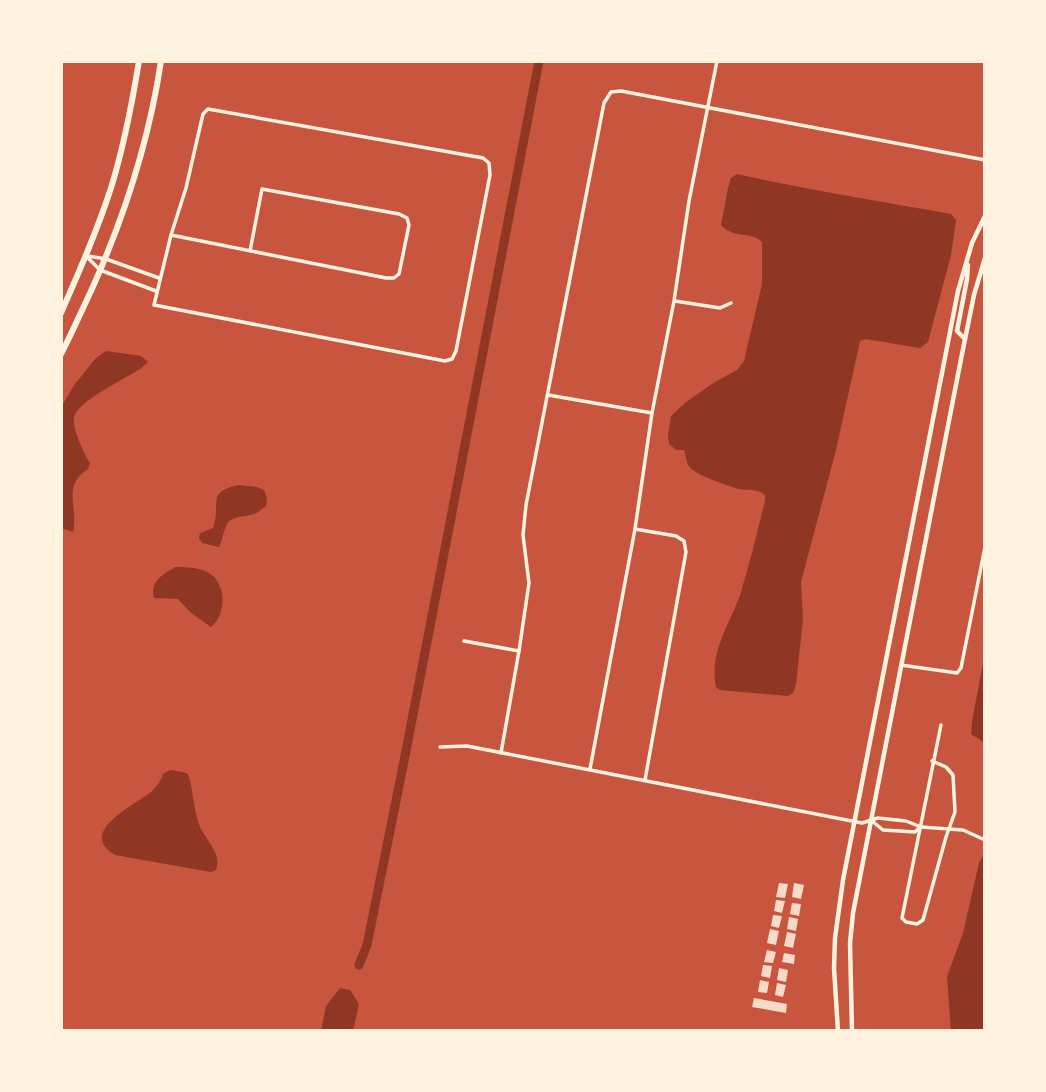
<svg xmlns="http://www.w3.org/2000/svg" width="1046" height="1092" viewBox="0 0 1046 1092" font-family="Cabin,sans-serif">
	<rect width="100%" height="100%" fill="#c8553d"/>
	<g fill="#8f3625">
		<path d="M737,174c71,16 143,27 214,40l5,6 -5,35 -23,87 -8,6 -54,-9 -6,2 -24,109 -35,132 2,37 -7,65 -3,9 -5,3 -68,-6 -4,-3c-7,-35 13,-61 24,-92 10,-31 17,-63 25,-94v-6c-9,-7 -16,-4 -26,-6 -10,-3 -45,-14 -50,-23 -3,-4 -3,-11 -5,-16h-8l-7,-6 -1,-9 3,-19 15,-14 29,-20 22,-12 7,-9 18,-77v-42c-12,-12 -27,-2 -41,-17l7,-37 3,-10z"/>
		<path d="M106,351l35,5 7,6 -8,7c-14,9 -62,32 -66,48 -2,11 10,37 16,46l-2,6c-27,17 -9,40 -15,63l-12,-4v-121l14,-23 21,-26z"/>
		<path d="M239,485l18,2 7,3 3,8 -1,8c-3,2 -6,5 -9,7 -9,4 -20,2 -28,8 -5,5 -6,19 -10,26l-17,-4 -3,-5 1,-5 13,-5c9,-25 -8,-36 26,-43z"/>
		<path d="M175,567c13,0 28,0 38,9 14,13 12,40 -2,51l-20,-14 -13,-14 -24,-1c-4,-18 9,-23 21,-31z"/>
		<polygon points="985,653 985,743 971,734 972,721"/>
		<path d="M170,770l13,2 5,2c6,18 5,38 13,55 7,13 21,26 15,41l-5,2 -96,-17c-38,-23 18,-49 36,-63 6,-5 10,-11 12,-18z"/>
		<polygon points="984,854 985,1031 951,1031 947,977 963,933 979,863"/>
		<polygon points="340,988 350,990 359,1004 353,1031 321,1031 326,1006"/>
	</g>
	<g fill="none" stroke-linecap="round" stroke-linejoin="round">
		<polyline stroke="#8f3625" stroke-width="9" points="359,965 367,945 405,756 539,61"/>
	</g>
	<g fill="#f7dbc8">
		<polygon points="779,883 788,884 785,898 776,897"/>
		<polygon points="794,883 804,885 801,899 792,897"/>
		<polygon points="776,900 785,901 782,913 774,911"/>
		<polygon points="792,903 801,904 799,916 790,914"/>
		<polygon points="773,915 782,916 779,928 771,926"/>
		<polygon points="789,917 798,919 796,931 787,929"/>
		<polygon points="770,929 779,931 776,945 767,943"/>
		<polygon points="787,932 796,934 793,948 784,946"/>
		<polygon points="767,950 776,952 773,963 764,962"/>
		<polygon points="784,953 795,955 794,964 782,962"/>
		<polygon points="763,965 772,966 770,978 761,976"/>
		<polygon points="779,968 788,970 786,982 777,980"/>
		<polygon points="760,980 769,982 767,993 758,992"/>
		<polygon points="777,983 786,985 783,997 775,995"/>
		<polygon points="754,998 787,1004 786,1013 752,1007"/>
	</g>
	<g fill="none" stroke-linecap="round" stroke-linejoin="round">
		<g stroke="#fff3e0" stroke-width="3.5">
			<polygon points="208,109 483,158 489,163 490,175 456,351 452,359 445,361 154,305 171,235 186,188 203,114"/>
			<polyline points="171,235 386,278 394,278 399,274 409,225 407,218 399,214 262,189 250,251"/>
			<polyline points="86,256 100,270 156,291"/>
			<polyline points="88,256 106,259 159,278"/>
			<polyline points="675,301 720,308 731,303"/>
			<polyline points="548,395 652,413"/>
			<polyline points="635,529 676,536 684,541 686,552 645,780"/>
			<polyline points="464,641 519,651"/>
			<polyline points="901,665 957,673 961,668 985,547"/>
			<polyline points="440,747 467,746 862,823 878,818 906,821 921,827 963,830 985,840"/>
			<polyline points="501,753 519,651 529,583 523,535 526,505 604,103 611,92 621,91 985,160"/>
			<polyline points="932,761 946,767 953,775 955,812 946,837 923,920 917,924 906,922 902,918 941,725"/>
			<polyline points="590,769 635,529 652,413 674,301 689,201 717,61"/>
			<polyline points="872,821 883,830 915,832 919,828"/>
		</g>
		<g stroke="#fff3e0" stroke-width="4.5">
			<polyline points="965,339 957,331 967,279 968,265"/>
			<polyline points="838,1031 834,968 835,938 843,880 958,291 972,243 985,216"/>
			<polyline points="852,1031 850,943 853,913 962,354 974,295 985,258"/>
		</g>
		<g stroke="#fff3e0" stroke-width="6">
			<path d="M61,313c18,-41 36,-82 50,-125 13,-42 21,-84 28,-127"/>
			<path d="M61,354c11,-21 20,-42 30,-63 33,-73 58,-150 70,-230"/>
		</g>
	</g>
	<rect width="1046" height="1092" fill="none" stroke="#fff3e0" stroke-width="126"/>
</svg>
